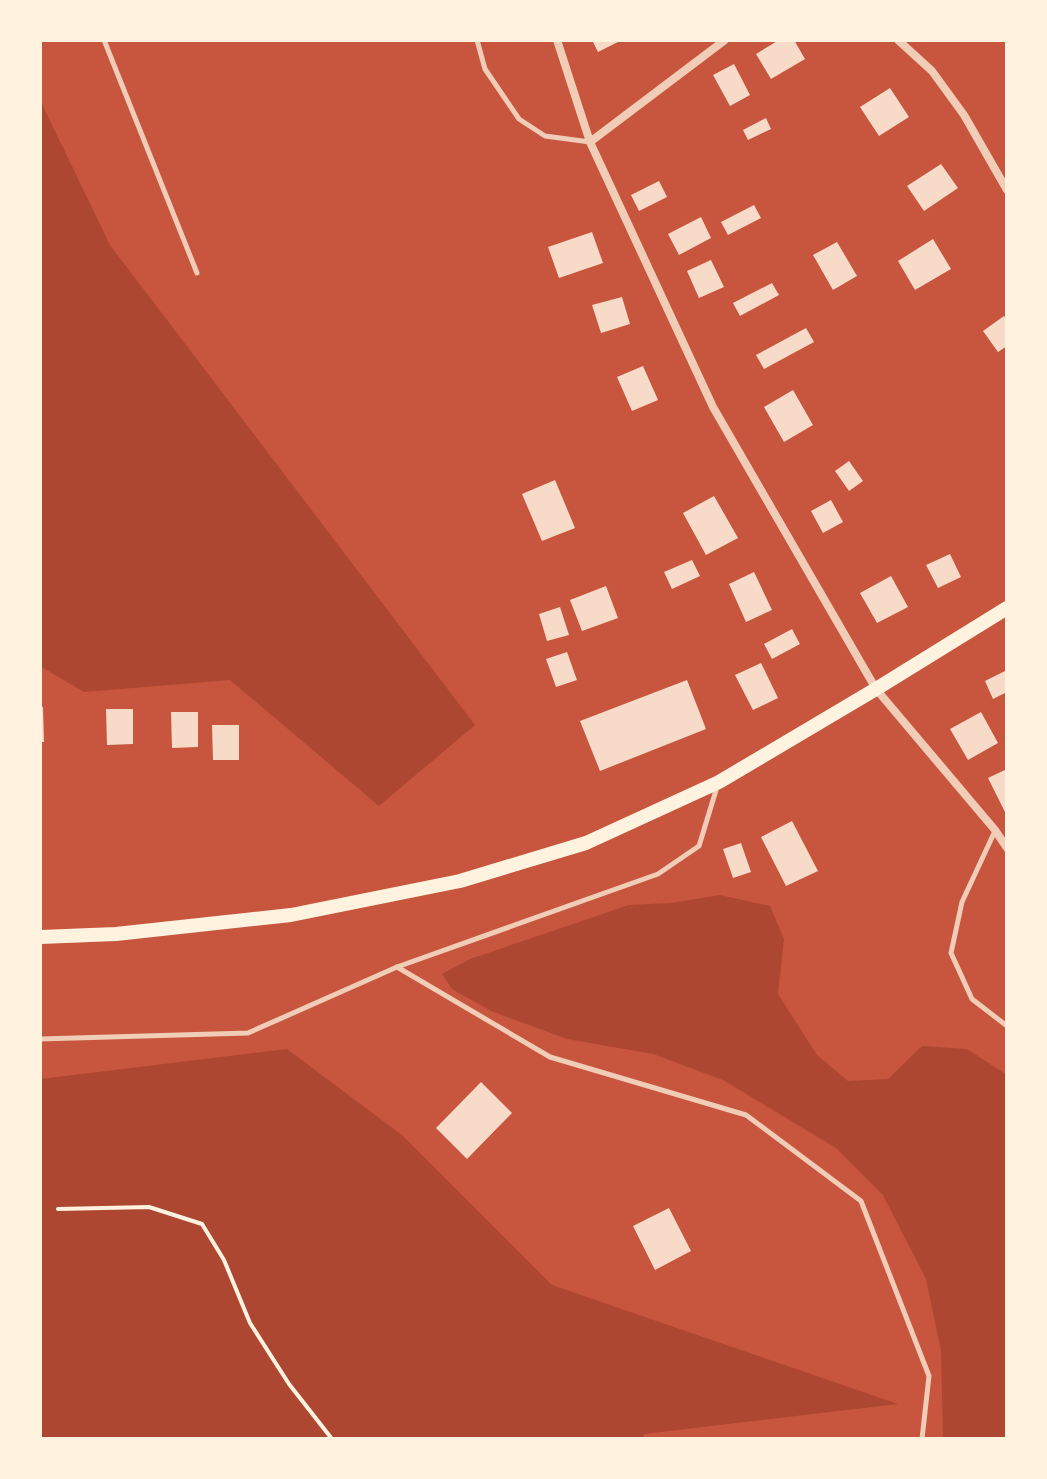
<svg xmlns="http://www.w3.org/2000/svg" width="1047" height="1479" viewBox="0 0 1047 1479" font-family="Raleway,sans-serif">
	<rect width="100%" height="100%" fill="#c8553d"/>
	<g fill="#ae4732">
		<polygon points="40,100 110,245 475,725 379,806 230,680 84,692 40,666"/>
		<polygon points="720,895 770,906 784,939 778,994 817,1055 848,1081 888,1079 922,1046 967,1049 1007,1075 1007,1439 943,1439 941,1351 926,1279 883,1195 836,1148 723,1080 653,1054 567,1039 491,1011 452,989 442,974 470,959 629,905 671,903"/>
		<polygon points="287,1049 402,1135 552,1285 898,1404 644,1434 643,1439 40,1439 40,1079"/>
	</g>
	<g fill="#f7dbc8">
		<polygon points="592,40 622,40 598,52"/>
		<polygon points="779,40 794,40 805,59 771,79 756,54"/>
		<polygon points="734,64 750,95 730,106 713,75"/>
		<polygon points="890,88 909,117 879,136 860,107"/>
		<polygon points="766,118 771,129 748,140 743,130"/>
		<polygon points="941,164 958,188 924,211 907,186"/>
		<polygon points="659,181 667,197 639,211 631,195"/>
		<polygon points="754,205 761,218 728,235 721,222"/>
		<polygon points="701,217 711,238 679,255 668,234"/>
		<polygon points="592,232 603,263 559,278 548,247"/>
		<polygon points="933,239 951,269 915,290 898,261"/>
		<polygon points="837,242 857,276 833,290 813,255"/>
		<polygon points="711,260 724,287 699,298 687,271"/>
		<polygon points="772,283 779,295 740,316 733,303"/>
		<polygon points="622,297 630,324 601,333 592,305"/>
		<polygon points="1004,316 1007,321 1007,346 998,352 983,331"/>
		<polygon points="806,328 814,342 764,369 756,355"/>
		<polygon points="643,366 658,400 632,411 617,377"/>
		<polygon points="793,390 813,425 784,442 764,407"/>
		<polygon points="849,461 863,481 849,491 835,471"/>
		<polygon points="555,480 575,528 542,541 522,494"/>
		<polygon points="714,496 738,538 706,555 683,513"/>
		<polygon points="831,500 843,522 823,533 811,511"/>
		<polygon points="950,554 961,577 938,588 926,565"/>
		<polygon points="692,560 700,576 672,589 664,572"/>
		<polygon points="754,572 772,610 746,622 729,584"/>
		<polygon points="891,576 908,607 877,623 860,593"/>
		<polygon points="606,586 618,618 582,631 570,600"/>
		<polygon points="560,607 569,635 547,641 539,614"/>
		<polygon points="792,629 800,644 772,659 764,644"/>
		<polygon points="567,652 577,680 556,687 546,659"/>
		<polygon points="761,663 778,698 753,710 735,675"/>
		<polygon points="1007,670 1007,692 993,699 985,681"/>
		<polygon points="687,680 706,729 600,771 580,721"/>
		<polygon points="40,707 43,707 44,742 40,742"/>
		<polygon points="106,709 133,709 133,744 107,745"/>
		<polygon points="171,712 198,712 198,747 172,748"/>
		<polygon points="981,712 998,743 968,760 950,729"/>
		<polygon points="212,725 239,725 239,760 213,760"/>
		<polygon points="1007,769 1007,816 988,778"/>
		<polygon points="792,821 818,871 786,886 761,837"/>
		<polygon points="741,843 751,872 733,878 723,849"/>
		<polygon points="481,1082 512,1113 467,1159 436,1128"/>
		<polygon points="669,1208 691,1251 655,1270 633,1226"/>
	</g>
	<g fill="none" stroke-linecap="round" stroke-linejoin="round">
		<polyline stroke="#fff3e0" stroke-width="4" points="58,1209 149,1207 202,1224 224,1260 250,1323 289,1384 332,1439"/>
		<g stroke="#f1ccb7" stroke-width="5">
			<polyline points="104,40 197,273"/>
			<polyline points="477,40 485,69 519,119 545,136 590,142"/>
			<polyline points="995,831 962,902 951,953 972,999 1007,1026"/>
			<polyline points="397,967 550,1057 746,1115 861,1201 929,1376 922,1439"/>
			<polyline points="40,1039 248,1033 397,967 658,874 699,846 717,787"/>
		</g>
		<g stroke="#f1ccb7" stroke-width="8">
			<polyline points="557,40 590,142 713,407 876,689 995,830 1007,848"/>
			<polyline points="898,40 932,71 964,115 1007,190"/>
			<polyline points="590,142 725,40"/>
		</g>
		<polyline stroke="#fff3e0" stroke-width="14" points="40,937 116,934 291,915 460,881 586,843 719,782 876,689 1007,608"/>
	</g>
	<rect width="1047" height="1479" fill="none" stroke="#fff3e0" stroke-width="84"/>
</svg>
